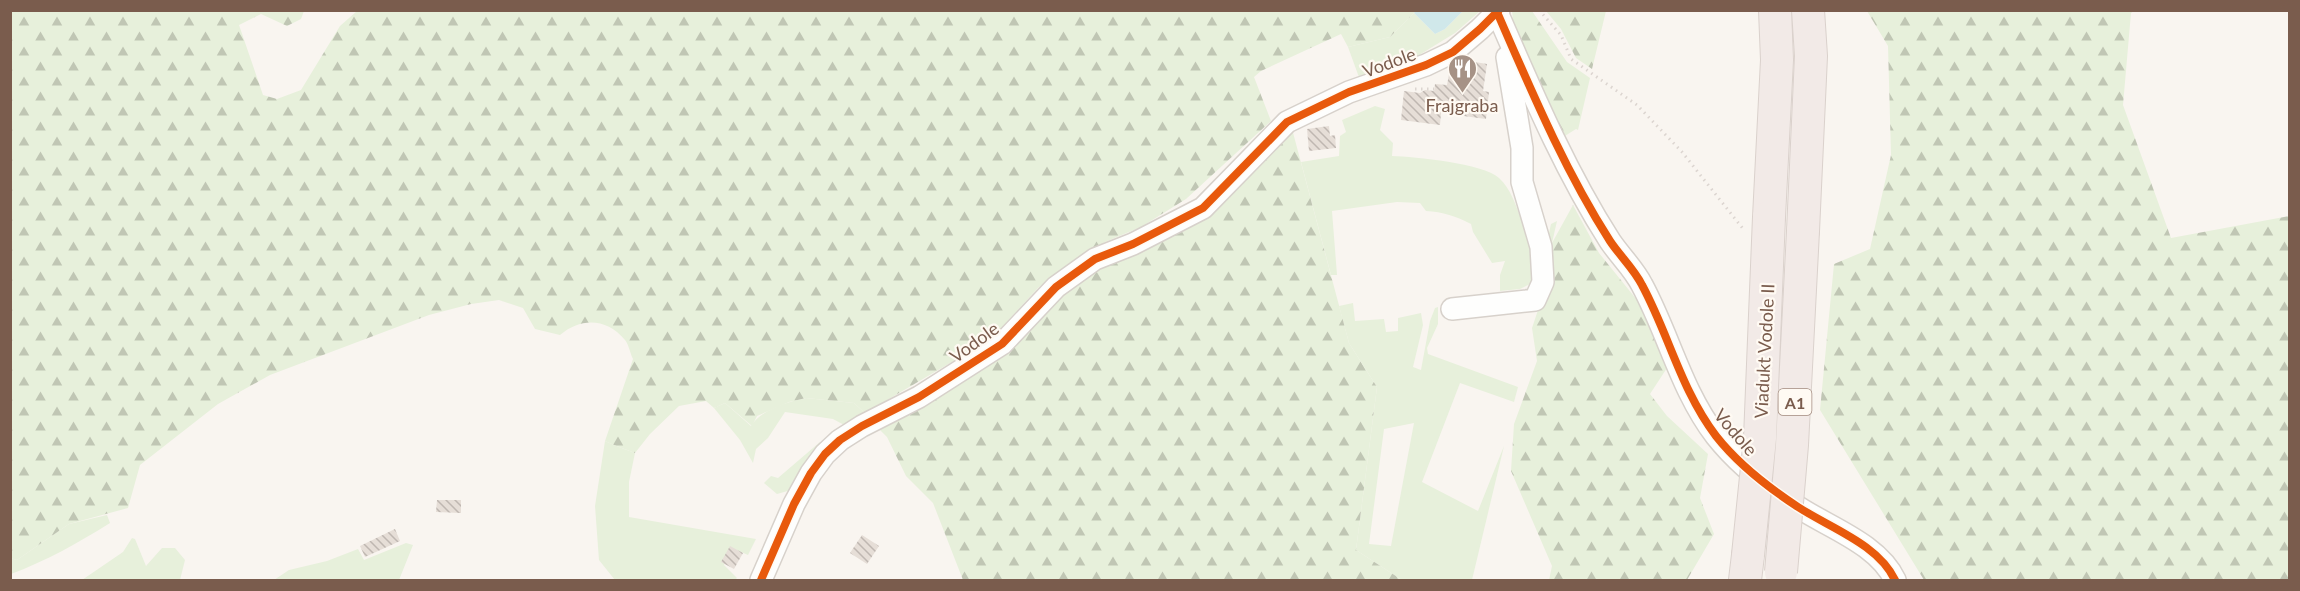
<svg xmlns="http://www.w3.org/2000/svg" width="2300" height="591" viewBox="0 0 2300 591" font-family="Lato,sans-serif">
	<defs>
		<pattern id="forest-firs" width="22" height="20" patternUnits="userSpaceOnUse" patternTransform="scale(1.5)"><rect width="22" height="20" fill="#e7f0db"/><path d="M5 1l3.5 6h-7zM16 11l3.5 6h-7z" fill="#c0c6b4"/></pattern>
		<pattern id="building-back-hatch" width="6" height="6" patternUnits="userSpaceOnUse" patternTransform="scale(1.5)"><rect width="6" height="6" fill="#e6ded7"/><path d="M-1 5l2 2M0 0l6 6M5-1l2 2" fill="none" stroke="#bfb7b1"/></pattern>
	</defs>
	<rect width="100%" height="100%" fill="#f9f5f0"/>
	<g fill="#e7f0db" fill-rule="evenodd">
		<polygon points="1463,11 1480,11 1455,33 1398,68 1360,80 1348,47 1390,37 1414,13 1435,34 1445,29"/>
		<path d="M1375,106l10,3 -5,21 13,13 -1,13c23,1 91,7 107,22 12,11 16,26 22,40 6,15 14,32 14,48 0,6 -3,13 -5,18l-10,5 -20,2v-16l5,-14 -13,2 -19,-31 -2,-8c-15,-8 -28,-12 -45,-13l-6,-8 -23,-1 -65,9 5,64h-6l-30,-113 38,-6 1,-20 6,-4 -4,-12z"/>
		<path d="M1353,303l2,18 29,-2 2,13 12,-1v-13l23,-5 2,12 -10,42 8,3 9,-49 5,-13 3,-1v17l-11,24 1,6 90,33 -4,15 -54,-19 -38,99 56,29 26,-65 -32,134h-70l-46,-30 21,-163 -28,-44 -10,-37zM1414,423l-23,123 -22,-2 15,-115z"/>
		<path d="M806,398l48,5 11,10 -19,13 -13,-7 -48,-7 -17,26 -12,11 -3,14 -13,-23 -26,-32 11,-5 26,23c11,-17 36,-24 55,-28z"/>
		<path d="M605,441c11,5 20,8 30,12l-6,29v35l127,22 -8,16 -16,-7 -8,17 13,13 -2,2h-120l-16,-20 -4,-54z"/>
		<polygon points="820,442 828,442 791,490 777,494 764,483 771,476 778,478"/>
		<path d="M107,515l3,8c-32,20 -64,38 -99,51l-1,-16 7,2 52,-36z"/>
		<polygon points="132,538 135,539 146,566 162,548 175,548 185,560 180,580 82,580 123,552"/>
		<polygon points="406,543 413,545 399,580 274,580 289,570 327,561 358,549 364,560"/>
	</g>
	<g fill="url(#forest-firs)">
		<path d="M10,11h294l-3,8 -14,7 -26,-12 -22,11 24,70 14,4 24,-9 39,-64 17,-15h1059l-26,26 -42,10 -7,-13 -80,37 -7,6 17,44 -85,78 -45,28 -36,15 -38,23 -29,23 -47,51 -126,74 -11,-10 -48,-5 -17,4 -32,14 -5,10 -27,-23 -11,5 -8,-7 -27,5 -29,28 -15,19c-10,-4 -19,-7 -30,-12l28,-82c-3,-6 -4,-14 -8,-19 -18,-22 -44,-23 -65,-5l-25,-6 -12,-21 -24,-8 -28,4 -42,11 -159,60 -52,29 -78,61 -12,43 -59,16 -52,36 -7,-2z"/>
		<polygon points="1512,11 1532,11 1567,62 1590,78 1578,130 1576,129 1560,139 1515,40"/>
		<polygon points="1546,11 1606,11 1592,69 1576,58 1561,29"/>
		<polygon points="1867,11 2134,11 2131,13 2123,105 2171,238 2289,216 2289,580 1924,580 1820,410 1834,264 1870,249 1891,155 1888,46"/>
		<polygon points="1291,125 1349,343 1377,387 1356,550 1402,580 963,580 933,503 906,476 887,437 876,426 1068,285 1186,216"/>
		<polygon points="1573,205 1599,253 1637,300 1667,368 1650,394 1667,416 1708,454 1700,498 1714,534 1687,580 1549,580 1552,566 1511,471 1514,424 1537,361 1532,328 1545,289 1545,251 1551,224 1557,221 1552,243"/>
	</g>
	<polygon fill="#d0e8ea" points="1416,10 1463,10 1463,11 1445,29 1435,34 1414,13"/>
	<g fill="url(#building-back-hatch)">
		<polygon points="1463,60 1487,64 1483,91 1489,92 1486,119 1441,113 1440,125 1401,120 1404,91 1420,93 1425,90 1434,91 1435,84 1447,85 1449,74 1461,76"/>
		<polygon points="1329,126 1330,136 1335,135 1336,148 1309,151 1307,129"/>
		<polygon points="437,500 461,500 461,513 436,512"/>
		<polygon points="395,529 400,541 365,557 360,546"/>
		<polygon points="862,535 879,546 867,564 850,553"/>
		<polygon points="730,546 743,553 734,569 721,562"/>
	</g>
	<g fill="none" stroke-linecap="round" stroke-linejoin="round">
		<defs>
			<g id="minor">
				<path d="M1497,12c34,78 67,157 113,229 10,15 24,28 32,44 27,50 39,105 74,151 22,28 53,52 82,71 32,21 80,37 97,73"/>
				<polyline points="1452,309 1535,300 1543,282 1541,247 1522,182 1522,148 1507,57"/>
				<polyline points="761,580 794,504 811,473 825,454 840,440 862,426 919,397 1002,344 1056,287 1095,259 1133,244 1203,208 1287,122 1349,92 1426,65 1453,52 1480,29 1499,10"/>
			</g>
			<g id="highway">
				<polyline points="1769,217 1777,60 1775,10"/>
				<polyline points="1803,231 1811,56 1808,10"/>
				<polyline points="1745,580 1748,555"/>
			</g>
		</defs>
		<use href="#minor" stroke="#d7d1cb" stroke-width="24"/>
		<use href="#highway" stroke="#dad1cc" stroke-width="34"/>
		<g stroke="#dcd5d0" stroke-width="3" stroke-dasharray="1.5 4.5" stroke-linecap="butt">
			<polyline points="1539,10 1561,35 1571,59 1637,105 1682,152 1744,230"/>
			<polyline points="1415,89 1434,89"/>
		</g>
		<use href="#minor" stroke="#fefefd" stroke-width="21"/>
		<use href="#highway" stroke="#f2eae7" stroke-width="32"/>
		<defs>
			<g id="highway-bridge">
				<polyline points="1748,555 1760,438 1769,217"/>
				<polyline points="1781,572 1792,445 1803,231"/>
			</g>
		</defs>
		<use href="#highway-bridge" stroke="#dad1cc" stroke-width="34" stroke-linecap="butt"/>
		<use href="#highway-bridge" stroke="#f2eae7" stroke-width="32"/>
		<defs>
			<g id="cycleway">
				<path d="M1497,12c34,78 67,157 113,229 10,15 24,28 32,44 27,50 39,105 74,151 22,28 53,52 82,71 32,21 80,37 97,73"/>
				<polyline points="761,580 794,504 811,473 825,454 840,440 862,426 919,397 1002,344 1056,287 1095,259 1133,244 1203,208 1287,122 1349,92 1426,65 1453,52 1480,29 1499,10"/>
			</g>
		</defs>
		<use href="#cycleway" stroke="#fffaf3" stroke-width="11"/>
		<use href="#cycleway" stroke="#e8590c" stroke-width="8"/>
	</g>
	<defs>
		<symbol id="restaurant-pin" viewBox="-11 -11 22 30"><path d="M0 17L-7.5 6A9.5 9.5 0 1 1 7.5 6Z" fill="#a69286" stroke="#fffaf3"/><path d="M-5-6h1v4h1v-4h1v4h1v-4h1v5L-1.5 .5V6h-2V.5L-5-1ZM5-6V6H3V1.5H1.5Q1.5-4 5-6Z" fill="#fff"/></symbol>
	</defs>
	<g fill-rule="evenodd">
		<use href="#restaurant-pin" x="1446" y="52" width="33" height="45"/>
	</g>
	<g text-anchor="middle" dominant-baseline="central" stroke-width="4.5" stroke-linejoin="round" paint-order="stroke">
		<rect fill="#fffaf3" stroke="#a28b7f" stroke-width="1.5" x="1778.5" y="389" width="33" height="26" rx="4.5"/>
		<g font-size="16" font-weight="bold" fill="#7a5c4d">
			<text x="1795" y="402">A1</text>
		</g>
		<g font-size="18" fill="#7a5c4d" stroke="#fffaf3">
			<text transform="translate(1389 62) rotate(-20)">Vodole</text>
			<text transform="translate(974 342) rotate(-36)">Vodole</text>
			<text transform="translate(1764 351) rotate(-87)">Viadukt Vodole II</text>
			<text transform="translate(1736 432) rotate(49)">Vodole</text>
		</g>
		<g font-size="18" fill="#7a5c4d" stroke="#fffaf3">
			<text x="1462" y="105">Frajgraba</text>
		</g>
	</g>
	<rect width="2300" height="591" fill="none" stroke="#7a5c4d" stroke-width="24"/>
</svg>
